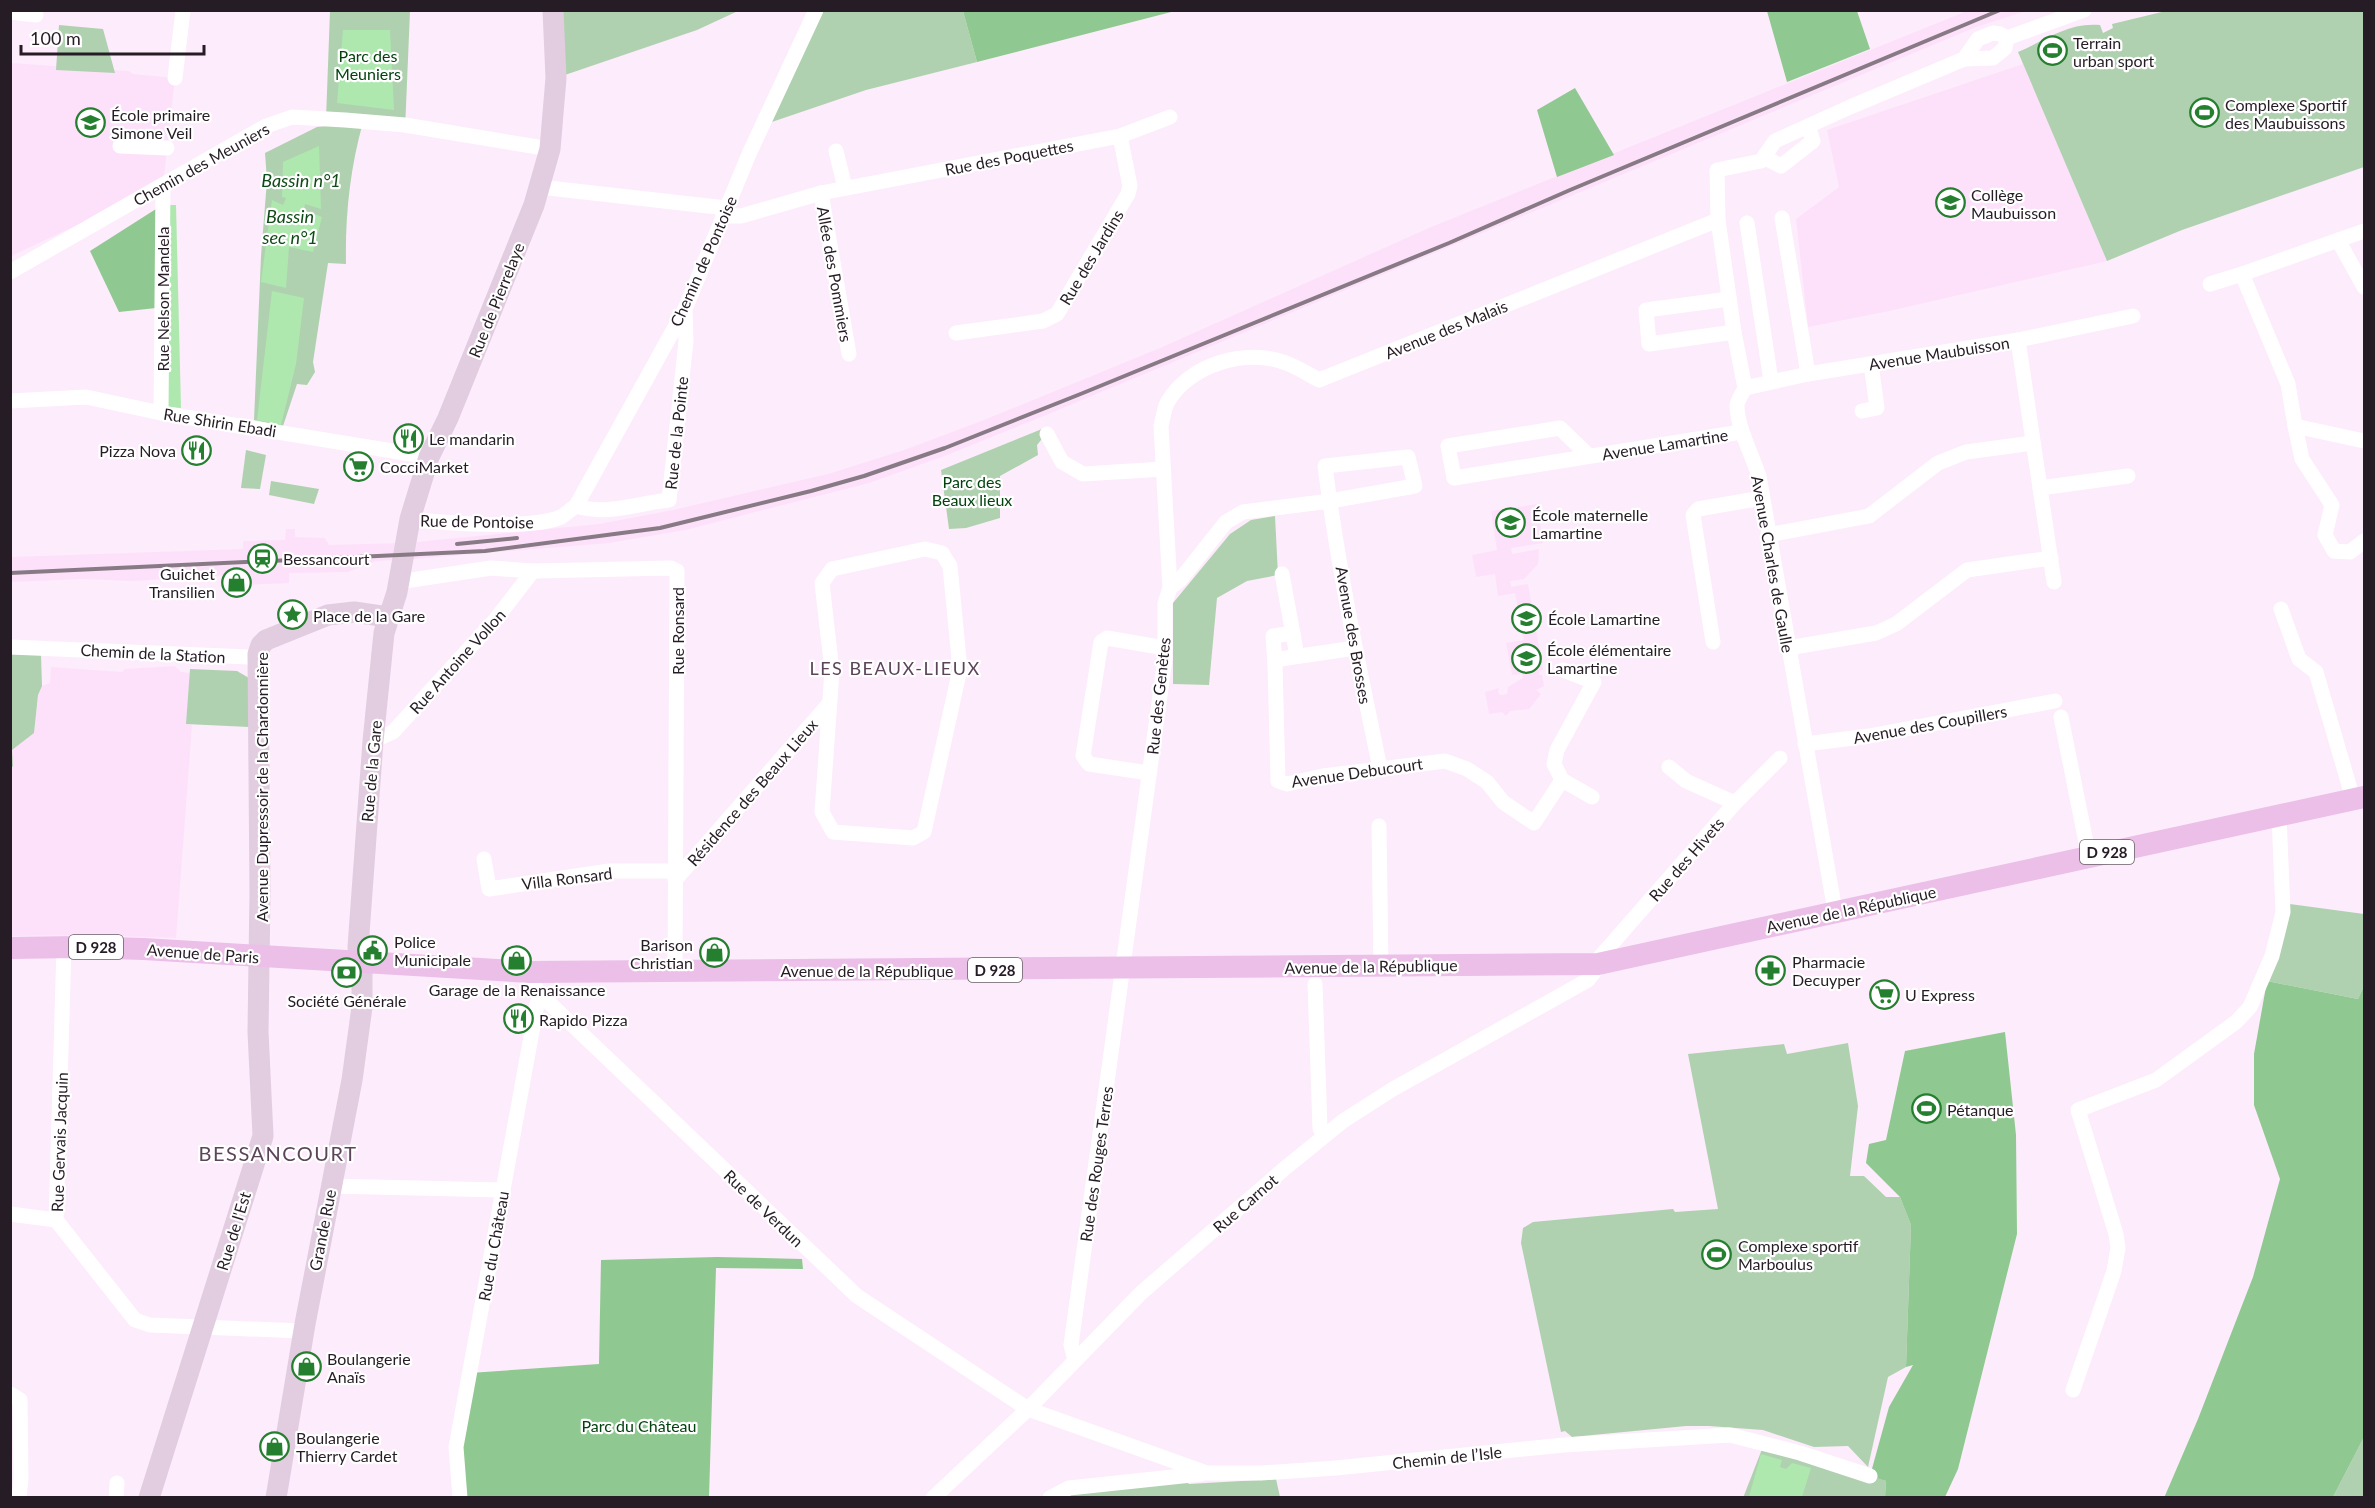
<svg xmlns="http://www.w3.org/2000/svg" width="2375" height="1508" viewBox="0 0 2375 1508" font-family="Lato,sans-serif">
	<rect width="100%" height="100%" fill="#fdecfb"/>
	<g fill="#fde1fa">
		<polygon points="1967,11 2026,11 1976,27 1046,415 947,455 869,483 685,530 609,543 413,559 417,542 599,524 673,510 828,474 904,450 984,420 1160,348 1431,227"/>
		<polygon points="10,63 129,71 133,74 175,78 163,185 11,256"/>
		<polygon points="2023,64 2107,261 1889,311 1808,327 1796,219 1839,187 1827,130"/>
		<polygon points="1537,504 1543,543 1511,548 1512,554 1539,549 1538,564 1524,579 1510,581 1511,587 1528,584 1543,670 1539,671 1539,675 1542,675 1544,686 1536,690 1541,694 1529,709 1510,711 1506,716 1502,712 1489,714 1485,692 1499,688 1498,692 1500,695 1507,694 1508,687 1523,678 1522,674 1512,675 1506,643 1524,640 1515,593 1498,596 1495,574 1476,577 1472,555 1497,550 1491,511"/>
		<polygon points="286,529 295,529 295,537 325,538 329,545 398,543 396,560 376,561 348,572 289,573 289,583 242,585 242,590 232,591 231,575 133,581 83,579 11,582 10,557 243,549 243,541 285,540"/>
		<polygon points="175,666 181,672 190,673 186,724 192,725 176,938 86,935 11,936 12,750 34,733 38,695 42,686 50,683 51,667 122,672 125,669"/>
	</g>
	<g fill="#afd1af">
		<path d="M330,11h80l-5,119 -42,-8c-13,47 -18,94 -17,142l-18,-1 -15,99 2,10 -8,13 -10,-1 -14,42 -29,-6 7,-164 6,-76 -2,-27 52,-26 42,-5 -33,-3z"/>
		<polygon points="549,11 738,11 697,30 556,78"/>
		<polygon points="818,11 963,11 977,62 866,90 763,125"/>
		<path d="M2166,11h198v156l-182,63 -75,31 -89,-209c28,-12 50,-30 82,-27l3,8 10,-5 -1,-4z"/>
		<polygon points="59,25 103,29 115,73 56,70"/>
		<polygon points="1042,429 1045,435 1037,445 1038,455 1000,476 1000,518 966,528 949,529 941,470"/>
		<polygon points="246,450 266,455 260,489 241,488"/>
		<polygon points="271,481 319,489 314,504 269,495"/>
		<polygon points="1275,516 1278,575 1247,581 1217,598 1209,685 1173,684 1173,603 1230,534 1251,520"/>
		<polygon points="11,654 41,655 42,686 38,695 34,733 12,750 13,766 11,768"/>
		<polygon points="190,669 237,671 249,678 249,727 186,724"/>
		<polygon points="2282,903 2364,914 2363,928 2364,929 2364,986 2358,999 2267,981"/>
		<polygon points="1848,1043 1858,1106 1850,1176 1864,1176 1886,1197 1900,1197 1911,1225 1906,1367 1888,1377 1868,1467 1848,1446 1814,1447 1763,1430 1709,1426 1686,1426 1572,1437 1565,1431 1561,1432 1521,1243 1523,1228 1533,1222 1673,1209 1675,1212 1718,1209 1688,1054 1784,1044 1787,1054"/>
		<polygon points="2364,1437 2364,1497 2333,1497"/>
		<polygon points="1764,1444 1812,1456 1886,1481 1885,1497 1743,1498"/>
		<polygon points="1276,1479 1280,1497 1059,1498 1068,1493 1184,1480 1189,1484"/>
	</g>
	<g fill="#8fc890">
		<polygon points="963,11 1175,11 977,62"/>
		<polygon points="1767,11 1857,11 1870,49 1787,82"/>
		<polygon points="1575,88 1614,155 1557,177 1537,110"/>
		<polygon points="156,209 156,308 119,312 90,251"/>
		<polygon points="2267,981 2358,999 2364,986 2364,1437 2333,1497 2164,1498 2198,1419 2253,1277 2280,1179 2254,1105 2254,1054"/>
		<polygon points="2005,1032 2016,1135 2017,1234 1958,1469 1945,1497 1885,1497 1886,1481 1870,1476 1889,1407 1913,1365 1906,1367 1911,1225 1900,1197 1866,1163 1869,1144 1886,1140 1905,1051"/>
		<polygon points="717,1257 802,1259 803,1269 716,1268 709,1497 460,1498 456,1447 470,1373 599,1364 601,1260"/>
	</g>
	<g fill="#aee8af">
		<polygon points="343,30 390,30 394,110 337,103"/>
		<polygon points="319,146 321,209 305,204 304,210 322,217 313,252 289,247 286,288 261,282 272,200 283,205 286,198 282,197 283,162"/>
		<polygon points="168,205 176,205 181,408 167,407"/>
		<polygon points="272,291 304,298 296,364 281,425 257,420"/>
		<polygon points="1761,1454 1782,1460 1780,1467 1786,1469 1792,1463 1811,1468 1802,1497 1749,1497"/>
	</g>
	<g fill="none" stroke-linecap="round" stroke-linejoin="round">
		<g stroke="#fff" stroke-width="15">
			<polyline points="10,12 36,15"/>
			<polyline points="1964,59 1993,58 2005,48 2007,38"/>
			<polyline points="175,78 183,10"/>
			<polyline points="120,146 167,148"/>
			<polyline points="836,151 845,188"/>
			<polyline points="1764,157 1781,166 1813,141 1808,126"/>
			<polyline points="540,187 726,208"/>
			<polyline points="821,193 849,354"/>
			<polyline points="723,216 741,216 821,193 1120,136 1170,117"/>
			<polyline points="1782,218 1808,374"/>
			<polyline points="1747,223 1771,381"/>
			<polyline points="2364,231 2242,274 2288,384 2295,426 2364,441"/>
			<polyline points="2338,240 2364,287"/>
			<polyline points="10,272 266,126 292,117 345,120 405,125 550,149"/>
			<polyline points="2210,284 2242,274"/>
			<polyline points="1729,299 1646,310 1649,344 1734,332"/>
			<polyline points="956,333 1043,321 1057,314 1128,194 1130,186 1120,136"/>
			<polyline points="2018,340 2054,582"/>
			<polyline points="1745,388 1808,374 2018,340 2133,316"/>
			<polyline points="10,401 86,397 161,413 429,457"/>
			<polyline points="1862,411 1877,408 1871,364"/>
			<polyline points="161,413 163,185"/>
			<polyline points="2295,426 2302,459 2332,505 2325,535 2334,551 2350,552 2364,541"/>
			<polyline points="1047,434 1062,462 1083,474 1163,469"/>
			<polyline points="1589,456 1560,428 1448,446 1454,478 1741,432"/>
			<polyline points="2040,488 2128,476"/>
			<path d="M576,506c30,10 62,-3 93,-6l17,-159 -1,-31"/>
			<path d="M410,519c34,4 121,11 151,-2 5,-3 10,-8 15,-11l109,-197 64,-155 67,-144"/>
			<polyline points="1768,535 1869,516 1938,463 1966,452 2033,443"/>
			<polygon points="925,549 942,553 950,566 960,669 924,832 913,838 833,832 822,812 832,671 822,583 832,569"/>
			<polyline points="1282,574 1297,656"/>
			<polyline points="398,582 491,568 533,571 671,568 677,571 675,972"/>
			<path d="M1170,588l10,-8 46,-58 17,-10 87,-11 85,-15 -7,-29 -83,9c13,102 34,202 55,302"/>
			<polyline points="2281,609 2299,659 2316,672 2353,799"/>
			<polyline points="1713,642 1693,515 1698,509 1762,498"/>
			<polyline points="10,647 249,657 258,663"/>
			<polyline points="1355,648 1280,659 1275,664 1278,781 1287,784 1323,776 1445,761 1467,769 1487,782 1503,802 1534,823 1562,780 1592,797"/>
			<polyline points="1788,648 1876,633 1896,624 1967,570 2051,558"/>
			<polyline points="1275,664 1273,636 1293,633"/>
			<polyline points="2061,717 2089,857"/>
			<polyline points="373,741 393,732 495,620 533,571"/>
			<polyline points="1805,744 1869,736 2055,701"/>
			<polyline points="1669,767 1686,781 1735,803"/>
			<polyline points="1149,773 1089,764 1083,756 1101,642 1107,638 1165,648"/>
			<polyline points="1562,780 1554,764 1557,750 1594,682 1563,670"/>
			<polyline points="1379,826 1381,966"/>
			<polyline points="484,859 489,889 609,871 676,871"/>
			<polyline points="675,880 828,705"/>
			<path d="M1835,911l-76,-435c-7,-21 -22,-50 -22,-70 0,-6 6,-13 8,-18l-11,-56 -16,-112 -1,-50 44,-9 14,-20 75,-34 114,-48 14,-20 15,-6 7,1 7,4 77,-28"/>
			<polyline points="64,947 56,1220 135,1320 150,1325 303,1331"/>
			<polyline points="530,972 534,985 541,995 857,1296 1028,1409 1207,1473 1261,1473 1336,1468 1564,1445 1730,1435 1800,1453 1870,1476"/>
			<polyline points="1315,984 1320,1128 1323,1136"/>
			<polyline points="330,1186 503,1190"/>
			<polyline points="10,1214 56,1220"/>
			<path d="M1075,1360l-4,-15 94,-686v-56l5,-15 -9,-162c2,-7 3,-17 6,-23 21,-38 79,-56 119,-40 11,4 22,11 33,17l399,-160"/>
			<polyline points="2073,1390 2114,1271 2118,1248 2116,1234 2078,1110 2156,1080 2236,1022 2250,1007 2272,956 2283,912 2279,815"/>
			<polyline points="10,1394 20,1400 21,1479 19,1498"/>
			<polyline points="116,1498 117,1483"/>
			<polyline points="460,1498 456,1447 537,1004 541,995"/>
			<polyline points="933,1498 1028,1409 1141,1293 1284,1169 1343,1121 1393,1089 1588,980 1595,971 1601,956 1735,803 1780,758"/>
			<polyline points="1050,1498 1069,1488 1201,1474"/>
		</g>
		<g stroke="#e1cce0" stroke-width="21">
			<polyline points="149,1498 263,1136 258,1032 260,893 258,654 261,645 266,640 328,615 354,612 388,617"/>
			<polyline points="276,1498 305,1324 352,1080 362,1007 362,972 358,947 373,741 384,633 397,592 410,519 429,457 448,418 534,205 550,149 556,78 553,10"/>
		</g>
		<polyline stroke="#ebbfe8" stroke-width="22" points="10,948 77,947 144,949 530,972 1598,964 2364,797"/>
		<g stroke="#877a85" stroke-width="4">
			<polyline points="457,544 517,538"/>
			<polyline points="10,573 485,551 660,528 811,491 864,476 945,448 1083,393 1449,243 1570,190 2000,10"/>
		</g>
	</g>
	<defs>
		<symbol id="stadium-ring" viewBox="-11 -11 22 22"><circle r="9.5" fill="#fff" stroke="#247f2f" stroke-width="1.5"/><path d="M0-5a6.5 5 0 1 0 0 10a6.5 5 0 1 0 0-10ZM-3.5-1.8h7v3.6h-7Z" fill="#247f2f"/></symbol>
		<symbol id="school-ring" viewBox="-11 -11 22 22"><circle r="9.5" fill="#fff" stroke="#247f2f" stroke-width="1.5"/><path d="M0-5L7-2L0 1L-7-2ZM-4 1L0 2.5L4 1V4Q0 6-4 4Z" fill="#247f2f"/></symbol>
		<symbol id="restaurant-ring" viewBox="-11 -11 22 22"><circle r="9.5" fill="#fff" stroke="#247f2f" stroke-width="1.5"/><path d="M-5-6h1v4h1v-4h1v4h1v-4h1v5L-1.5 .5V6h-2V.5L-5-1ZM5-6V6H3V1.5H1.5Q1.5-4 5-6Z" fill="#247f2f"/></symbol>
		<symbol id="supermarket-ring" viewBox="-11 -11 22 22"><circle r="9.5" fill="#fff" stroke="#247f2f" stroke-width="1.5"/><path d="M-6-5.5h2.5l.6 2H6L4.5 2H-2.5L-4.4-4H-6ZM-1.5 3.2a1.3 1.3 0 1 0 .1 0ZM3 3.2a1.3 1.3 0 1 0 .1 0Z" fill="#247f2f"/></symbol>
		<symbol id="station-ring" viewBox="-11 -11 22 22"><circle r="9.5" fill="#fff" stroke="#247f2f" stroke-width="1.5"/><path d="M-3-6H3Q5-6 5-4V2Q5 4 3 4L4.5 6H3L1.5 4h-3L-3 6H-4.5L-3 4Q-5 4-5 2V-4Q-5-6-3-6ZM-3.5-4v3h7v-3ZM-3.5 1v1.5H-2V1ZM2 1v1.5H3.5V1Z" fill="#247f2f"/></symbol>
		<symbol id="shop-ring" viewBox="-11 -11 22 22"><circle r="9.5" fill="#fff" stroke="#247f2f" stroke-width="1.5"/><path d="M-5-2.5h2.3a2.7 3.5 0 0 1 5.4 0H5L5.5 6h-11ZM-1.5-2.5h3a1.5 2.3 0 0 0-3 0Z" fill="#247f2f"/></symbol>
		<symbol id="sight-ring" viewBox="-11 -11 22 22"><circle r="9.5" fill="#fff" stroke="#247f2f" stroke-width="1.5"/><path d="M0-6L1.8-2.2L6-1.7L2.9 1.2L3.7 5.4L0 3.3L-3.7 5.4L-2.9 1.2L-6-1.7L-1.8-2.2Z" fill="#247f2f"/></symbol>
		<symbol id="civic-ring" viewBox="-11 -11 22 22"><circle r="9.5" fill="#fff" stroke="#247f2f" stroke-width="1.5"/><path d="M-.6-6.5H3V-4.5H.6V-3L4-1V1h2V6H-6V1h2V-1L-.6-3ZM-1.2 2.5V6h2.4V2.5Z" fill="#247f2f"/></symbol>
		<symbol id="pharmacy-ring" viewBox="-11 -11 22 22"><circle r="9.5" fill="#fff" stroke="#247f2f" stroke-width="1.5"/><path d="M-2-6h4v4h4v4h-4v4h-4v-4h-4v-4h4Z" fill="#247f2f"/></symbol>
		<symbol id="bank-ring" viewBox="-11 -11 22 22"><circle r="9.5" fill="#fff" stroke="#247f2f" stroke-width="1.5"/><path d="M-6-4H6V4H-6ZM0-2.3a2.3 2.3 0 1 0 0 4.6a2.3 2.3 0 1 0 0-4.6Z" fill="#247f2f"/></symbol>
	</defs>
	<g fill-rule="evenodd">
		<use href="#stadium-ring" x="2036" y="34" width="33" height="33"/>
		<use href="#stadium-ring" x="2188" y="96" width="33" height="33"/>
		<use href="#school-ring" x="74" y="106" width="33" height="33"/>
		<use href="#school-ring" x="1934" y="186" width="33" height="33"/>
		<use href="#restaurant-ring" x="392" y="422" width="33" height="33"/>
		<use href="#restaurant-ring" x="180" y="434" width="33" height="33"/>
		<use href="#supermarket-ring" x="342" y="450" width="33" height="33"/>
		<use href="#school-ring" x="1494" y="506" width="33" height="33"/>
		<use href="#station-ring" x="246" y="542" width="33" height="33"/>
		<use href="#shop-ring" x="220" y="566" width="33" height="33"/>
		<use href="#sight-ring" x="276" y="598" width="33" height="33"/>
		<use href="#school-ring" x="1510" y="602" width="33" height="33"/>
		<use href="#school-ring" x="1510" y="642" width="33" height="33"/>
		<use href="#civic-ring" x="356" y="934" width="33" height="33"/>
		<use href="#shop-ring" x="698" y="936" width="33" height="33"/>
		<use href="#shop-ring" x="500" y="944" width="33" height="33"/>
		<use href="#pharmacy-ring" x="1754" y="954" width="33" height="33"/>
		<use href="#bank-ring" x="330" y="956" width="33" height="33"/>
		<use href="#supermarket-ring" x="1868" y="978" width="33" height="33"/>
		<use href="#restaurant-ring" x="502" y="1002" width="33" height="33"/>
		<use href="#stadium-ring" x="1910" y="1092" width="33" height="33"/>
		<use href="#stadium-ring" x="1700" y="1238" width="33" height="33"/>
		<use href="#shop-ring" x="290" y="1350" width="33" height="33"/>
		<use href="#shop-ring" x="258" y="1430" width="33" height="33"/>
	</g>
	<g text-anchor="middle" dominant-baseline="central" stroke-width="4.5" stroke-linejoin="round" paint-order="stroke">
		<g fill="#fff" stroke="#676066" stroke-width="1.5">
			<rect x="2080" y="840" width="54" height="24" rx="4.5"/>
			<rect x="69" y="935" width="54" height="24" rx="4.5"/>
			<rect x="968" y="958" width="54" height="24" rx="4.5"/>
		</g>
		<g font-size="15" font-weight="bold" fill="#261c25">
			<text x="2107" y="852">D 928</text>
			<text x="96" y="947">D 928</text>
			<text x="995" y="970">D 928</text>
		</g>
		<g font-size="16" fill="#261c25" stroke="#fff" text-anchor="start">
			<text x="2073" y="42">Terrain<tspan x="2073" dy="18">urban sport</tspan></text>
			<text x="2225" y="104">Complexe Sportif<tspan x="2225" dy="18">des Maubuissons</tspan></text>
			<text x="111" y="114">École primaire<tspan x="111" dy="18">Simone Veil</tspan></text>
			<text x="1971" y="194">Collège<tspan x="1971" dy="18">Maubuisson</tspan></text>
			<text x="429" y="438">Le mandarin</text>
			<text x="176" y="450" text-anchor="end">Pizza Nova</text>
			<text x="380" y="466">CocciMarket</text>
			<text x="1532" y="514">École maternelle<tspan x="1532" dy="18">Lamartine</tspan></text>
			<text x="283" y="558">Bessancourt</text>
			<text x="215" y="573" text-anchor="end">Guichet<tspan x="215" dy="18">Transilien</tspan></text>
			<text x="313" y="615">Place de la Gare</text>
			<text x="1548" y="618">École Lamartine</text>
			<text x="1547" y="649">École élémentaire<tspan x="1547" dy="18">Lamartine</tspan></text>
			<text x="394" y="941">Police<tspan x="394" dy="18">Municipale</tspan></text>
			<text x="693" y="944" text-anchor="end">Barison<tspan x="693" dy="18">Christian</tspan></text>
			<text x="1792" y="961">Pharmacie<tspan x="1792" dy="18">Decuyper</tspan></text>
			<text x="517" y="989" text-anchor="middle">Garage de la Renaissance</text>
			<text x="1905" y="994">U Express</text>
			<text x="347" y="1000" text-anchor="middle">Société Générale</text>
			<text x="539" y="1019">Rapido Pizza</text>
			<text x="1947" y="1109">Pétanque</text>
			<text x="1738" y="1245">Complexe sportif<tspan x="1738" dy="18">Marboulus</tspan></text>
			<text x="327" y="1358">Boulangerie<tspan x="327" dy="18">Anaïs</tspan></text>
			<text x="296" y="1437">Boulangerie<tspan x="296" dy="18">Thierry Cardet</tspan></text>
		</g>
		<g font-size="16" fill="#02420d" stroke="#fff">
			<text x="368" y="55">Parc des<tspan x="368" dy="18">Meuniers</tspan></text>
			<text x="972" y="481">Parc des<tspan x="972" dy="18">Beaux lieux</tspan></text>
			<text x="639" y="1425">Parc du Château</text>
		</g>
		<g font-size="16" fill="#261c25" stroke="#fff">
			<text transform="translate(1009 157) rotate(-11)">Rue des Poquettes</text>
			<text transform="translate(201 164) rotate(-29)">Chemin des Meuniers</text>
			<text transform="translate(1091 257) rotate(-59)">Rue des Jardins</text>
			<text transform="translate(703 261) rotate(-66)">Chemin de Pontoise</text>
			<text transform="translate(835 274) rotate(80)">Allée des Pommiers</text>
			<text transform="translate(162 299) rotate(-90)">Rue Nelson Mandela</text>
			<text transform="translate(496 300) rotate(-68)">Rue de Pierrelaye</text>
			<text transform="translate(1446 329) rotate(-22)">Avenue des Malais</text>
			<text transform="translate(1939 353) rotate(-9)">Avenue Maubuisson</text>
			<text transform="translate(220 422) rotate(9)">Rue Shirin Ebadi</text>
			<text transform="translate(676 433) rotate(-84)">Rue de la Pointe</text>
			<text transform="translate(1665 444) rotate(-9)">Avenue Lamartine</text>
			<text transform="translate(477 521) rotate(1)">Rue de Pontoise</text>
			<text transform="translate(1773 564) rotate(80)">Avenue Charles de Gaulle</text>
			<text transform="translate(677 631) rotate(-90)">Rue Ronsard</text>
			<text transform="translate(1354 635) rotate(80)">Avenue des Brosses</text>
			<text transform="translate(153 653) rotate(3)">Chemin de la Station</text>
			<text transform="translate(457 661) rotate(-48)">Rue Antoine Vollon</text>
			<text transform="translate(1158 696) rotate(-84)">Rue des Genètes</text>
			<text transform="translate(1930 724) rotate(-10)">Avenue des Coupillers</text>
			<text transform="translate(371 771) rotate(-85)">Rue de la Gare</text>
			<text transform="translate(1357 772) rotate(-8)">Avenue Debucourt</text>
			<text transform="translate(261 787) rotate(-90)">Avenue Dupressoir de la Chardonnière</text>
			<text transform="translate(752 792) rotate(-49)">Résidence des Beaux Lieux</text>
			<text transform="translate(1686 859) rotate(-49)">Rue des Hivets</text>
			<text transform="translate(567 878) rotate(-7)">Villa Ronsard</text>
			<text transform="translate(1851 909) rotate(-12)">Avenue de la République</text>
			<text transform="translate(203 953) rotate(4)">Avenue de Paris</text>
			<text transform="translate(1371 966) rotate(-1)">Avenue de la République</text>
			<text x="867" y="970">Avenue de la République</text>
			<text transform="translate(59 1142) rotate(-88)">Rue Gervais Jacquin</text>
			<text transform="translate(1096 1164) rotate(-82)">Rue des Rouges Terres</text>
			<text transform="translate(1245 1203) rotate(-41)">Rue Carnot</text>
			<text transform="translate(764 1208) rotate(44)">Rue de Verdun</text>
			<text transform="translate(322 1230) rotate(-79)">Grande Rue</text>
			<text transform="translate(233 1231) rotate(-73)">Rue de l'Est</text>
			<text transform="translate(493 1246) rotate(-80)">Rue du Château</text>
			<text transform="translate(1447 1457) rotate(-6)">Chemin de l’Isle</text>
		</g>
		<g font-size="18" font-style="italic" fill="#0e4b16" stroke="#fff">
			<text x="301" y="180">Bassin n°1</text>
			<text x="290" y="216">Bassin<tspan x="290" dy="21">sec n°1</tspan></text>
		</g>
		<g font-size="18" letter-spacing="1.5" fill="#5c455a" stroke="#fff">
			<text x="895" y="668">LES BEAUX-LIEUX</text>
		</g>
		<g font-size="20" letter-spacing="1.5" fill="#5c455a" stroke="#fff">
			<text x="278" y="1153">BESSANCOURT</text>
		</g>
	</g>
	<rect width="2375" height="1508" fill="none" stroke="#261c25" stroke-width="24"/>
	<path d="M21 45v9h183v-9" fill="none" stroke="#261c25" stroke-width="3"/>
	<text x="30" y="45" font-size="18" fill="#261c25" stroke="#ffffff" stroke-width="4.5" paint-order="stroke">100 m</text>
</svg>
